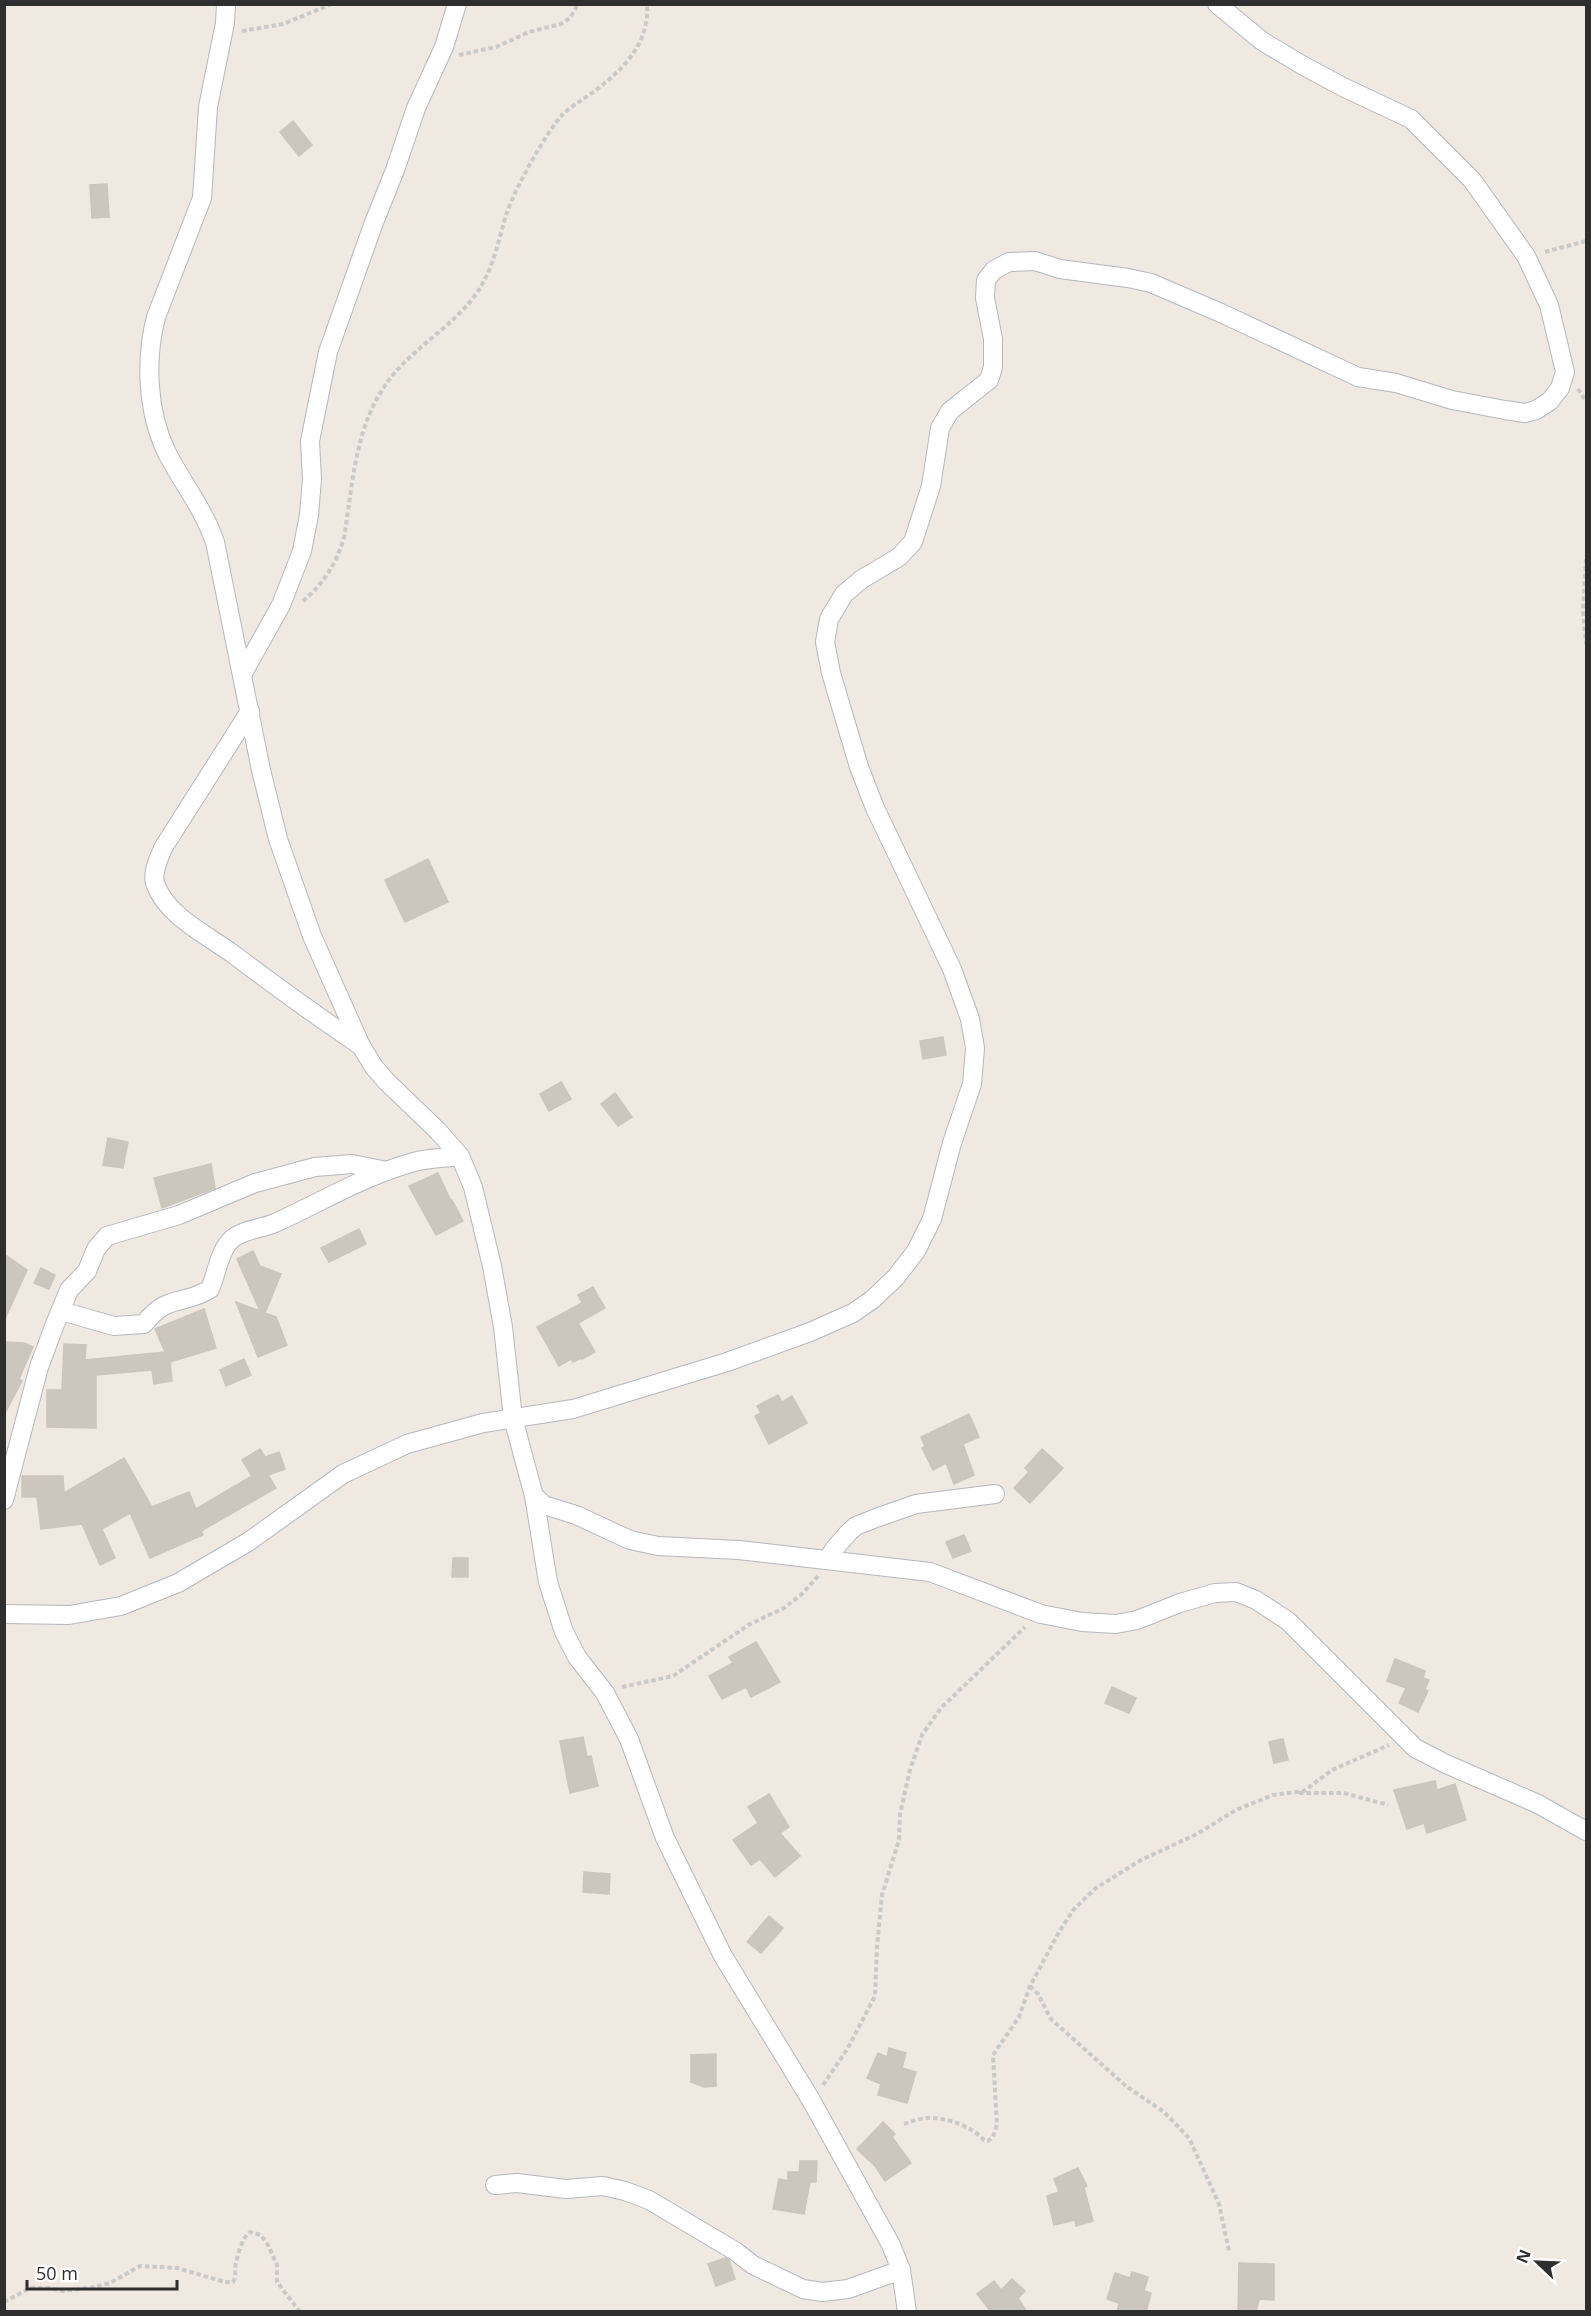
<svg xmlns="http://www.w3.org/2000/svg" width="1591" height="2316" viewBox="0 0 1591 2316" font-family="'Open Sans',sans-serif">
	<rect width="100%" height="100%" fill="#efe9e1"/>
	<g fill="#cbc7bf" stroke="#cbc5ba" stroke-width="1.5">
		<polygon points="293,121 312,145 299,156 280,132"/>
		<polygon points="107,184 109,217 92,218 90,185"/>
		<polygon points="428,859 448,902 405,922 385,880"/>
		<polygon points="943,1037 946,1055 923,1059 920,1041"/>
		<polygon points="561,1082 571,1099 549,1111 540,1094"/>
		<polygon points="615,1093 632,1117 618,1126 601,1104"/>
		<polygon points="108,1138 128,1142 123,1168 103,1165"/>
		<polygon points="211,1164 215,1188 162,1208 154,1178"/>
		<polygon points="438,1173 451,1201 452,1200 463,1221 436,1235 409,1186"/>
		<polygon points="359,1229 366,1244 329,1262 321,1248"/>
		<polygon points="253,1251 260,1266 281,1274 265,1313 276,1317 287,1345 258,1357 236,1302 260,1311 237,1259"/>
		<polygon points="4,1254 27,1270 4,1321"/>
		<polygon points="41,1268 55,1275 49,1289 34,1283"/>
		<polygon points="593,1287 605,1308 578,1323 595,1352 582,1359 581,1358 573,1362 571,1359 559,1366 537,1327 582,1303 578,1295"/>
		<polygon points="204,1309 216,1348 170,1362 172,1381 154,1384 152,1370 96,1375 96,1428 47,1427 47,1390 62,1390 64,1344 86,1345 85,1360 165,1352 155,1329"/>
		<polygon points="4,1342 24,1343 33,1347 19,1379 22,1381 4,1415"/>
		<polygon points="244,1359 251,1375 226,1386 220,1370"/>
		<polygon points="778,1395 782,1402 792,1396 807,1423 769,1444 755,1416 761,1413 757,1406"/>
		<polygon points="969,1414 979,1437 963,1444 974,1475 954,1484 946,1463 933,1470 922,1448 925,1446 921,1437"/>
		<polygon points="260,1449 265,1457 279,1452 285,1469 268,1475 276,1488 201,1531 203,1535 150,1558 130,1513 102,1529 115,1558 100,1565 82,1524 41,1529 37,1497 22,1497 22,1476 63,1476 64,1493 124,1458 152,1507 189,1492 196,1509 252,1476 242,1460"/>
		<polygon points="1042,1449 1063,1468 1030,1503 1014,1488 1029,1472 1025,1468"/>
		<polygon points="964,1535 971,1551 953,1558 946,1542"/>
		<polygon points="453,1558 468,1558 468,1577 452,1577"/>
		<polygon points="756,1642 780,1682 751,1697 746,1687 722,1699 709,1676 733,1663 729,1657"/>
		<polygon points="1395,1659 1425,1671 1423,1678 1429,1680 1425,1689 1428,1691 1418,1712 1399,1703 1406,1688 1387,1681"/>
		<polygon points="1112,1687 1136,1698 1129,1713 1105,1703"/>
		<polygon points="583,1737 587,1757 591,1756 598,1786 570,1793 560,1741"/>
		<polygon points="1283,1739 1288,1760 1274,1763 1269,1742"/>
		<polygon points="1435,1781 1437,1790 1455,1784 1466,1820 1427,1833 1424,1823 1407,1829 1394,1790"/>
		<polygon points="769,1794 789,1827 780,1833 800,1856 775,1877 760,1859 751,1865 733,1840 758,1823 748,1807"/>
		<polygon points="584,1872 610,1874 609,1894 583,1892"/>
		<polygon points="769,1916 783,1928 761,1953 747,1942"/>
		<polygon points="889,2048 906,2053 902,2068 916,2072 907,2103 878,2095 881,2084 867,2078 878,2053 887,2057"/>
		<polygon points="716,2054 716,2086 704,2087 691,2082 691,2055"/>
		<polygon points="883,2122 895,2134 892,2137 911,2163 885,2181 875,2166 857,2149"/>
		<polygon points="800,2161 817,2161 816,2182 810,2182 804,2214 773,2209 779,2179 788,2181 788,2172 799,2172"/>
		<polygon points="1078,2168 1087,2186 1084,2188 1093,2221 1076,2226 1075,2220 1054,2225 1047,2196 1059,2192 1054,2179"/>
		<polygon points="725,2258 729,2260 735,2279 716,2286 708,2264"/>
		<polygon points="1239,2263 1274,2264 1274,2300 1259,2299 1256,2312 1238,2312"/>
		<polygon points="1132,2272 1148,2277 1144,2291 1151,2293 1146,2312 1117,2312 1119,2303 1107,2299 1115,2273 1130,2278"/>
		<polygon points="1012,2279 1025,2291 1018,2298 1027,2312 991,2312 977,2294 994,2281 1001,2290"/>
	</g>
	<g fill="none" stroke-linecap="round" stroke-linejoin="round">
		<defs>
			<g id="street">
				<path d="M226,4l-1,19 -17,84 -6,91 -46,119c-11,43 -9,95 11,136 16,31 36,55 48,89l46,228 17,69 34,97 49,110 13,21 13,15 51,49 22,25 13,31 19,79 11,61 10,91 21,78 14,86 16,50 13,25 28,36 24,46 36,99 58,118 88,144 80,145 10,25 6,42"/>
				<polyline points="243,673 281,605 302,551 309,515 312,479 310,441 328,352 373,225 395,170 416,108 444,47 457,4"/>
				<path d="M250,711l-87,137c-4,10 -11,24 -8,35 11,33 52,52 78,71 42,32 84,62 128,92"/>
				<path d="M61,1311l53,15 30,-2c24,-31 39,-18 66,-35 7,-16 9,-38 22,-50 12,-10 29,-10 43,-16 46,-21 91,-48 139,-61 15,-4 31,-4 46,-6"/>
				<polyline points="534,1496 544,1505 576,1515 630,1540 658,1546 739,1550 930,1572 1041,1614 1082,1622 1116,1624 1137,1620 1180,1603 1215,1593 1236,1592 1256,1600 1288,1621 1415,1748 1446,1764 1538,1804 1586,1831"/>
				<polyline points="4,1500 39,1367 55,1324 69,1290 87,1271 96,1249 107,1236 179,1215 255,1183 315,1167 352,1164 387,1171"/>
				<polyline points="827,1560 835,1548 849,1532 856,1526 876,1518 916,1504 995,1494"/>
				<polyline points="4,1614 69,1615 121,1606 178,1583 248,1542 343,1474 407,1444 483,1423 573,1409 727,1362 810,1332 853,1313 873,1299 896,1277 916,1251 932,1219 952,1143 972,1084 975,1048 970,1019 952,969 875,808 859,767 831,673 825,642 829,619 844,594 862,579 899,557 913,542 931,486 940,428 950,411 989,380 993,367 993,339 985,298 986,280 994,270 1009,262 1035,261 1060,269 1128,278 1151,283 1221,313 1358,377 1396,383 1452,400 1505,410 1525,413 1536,410 1550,401 1560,388 1565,372 1549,305 1526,256 1472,180 1411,119 1343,87 1302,65 1262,41 1217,4"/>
				<polyline points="495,2185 517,2183 566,2189 603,2186 625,2191 649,2200 735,2251 753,2265 803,2289 822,2292 848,2289 901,2270"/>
			</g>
		</defs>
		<use href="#street" stroke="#b4b7c1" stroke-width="20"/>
		<g stroke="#c9c9c9" stroke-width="4" stroke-dasharray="4.5 3" stroke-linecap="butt">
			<polyline points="242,31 283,24 332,4"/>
			<polyline points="459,55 496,47 529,32 561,24 570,18 578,4"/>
			<polyline points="1545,252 1586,241"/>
			<polyline points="1578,389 1586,401"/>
			<polyline points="1586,559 1583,610 1586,644"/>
			<path d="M303,601c21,-18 33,-37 41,-63 10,-61 11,-126 58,-173 28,-29 66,-50 84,-88 10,-20 14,-43 21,-65 9,-25 38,-78 56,-98 10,-9 22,-16 33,-24 28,-21 54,-48 51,-86"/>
			<polyline points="622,1687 673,1676 750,1624 784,1608 803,1593 818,1576"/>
			<polyline points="1299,1793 1344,1793 1388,1805"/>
			<polyline points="1030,1986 1038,1994 1051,2019 1126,2086 1164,2112 1189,2138 1219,2204 1229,2251"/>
			<polyline points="823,2085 848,2048 875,1996 877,1947 882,1895 899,1840 900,1814 910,1770 922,1735 941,1708 1025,1627"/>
			<path d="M904,2124c7,-2 15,-6 23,-6 19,-1 44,8 57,22l4,1 5,-4 4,-12 -4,-70 26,-38 11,-31 29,-54 15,-23 22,-21 45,-28 56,-26 39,-24 37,-15 31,-4 28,-21 57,-25"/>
			<path d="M4,2302l26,-14h19l14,3 32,-4 15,-4 30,-17 37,2 48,14h8c4,-6 1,-12 3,-19 2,-9 7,-27 14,-31l11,3 7,10 9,20v17l23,30"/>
		</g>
		<use href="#street" stroke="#fff" stroke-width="18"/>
	</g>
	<rect width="1591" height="2316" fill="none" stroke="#2e2e2e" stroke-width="12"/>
	<g transform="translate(1537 2262) rotate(293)" stroke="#ffffff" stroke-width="4.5" paint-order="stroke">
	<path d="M0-4.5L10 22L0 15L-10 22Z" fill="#2e2e2e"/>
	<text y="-9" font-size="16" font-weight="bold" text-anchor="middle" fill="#2e2e2e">N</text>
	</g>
	<path d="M27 2280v9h150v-9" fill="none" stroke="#2e2e2e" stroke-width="3"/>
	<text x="36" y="2280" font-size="18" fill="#2e2e2e" stroke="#ffffff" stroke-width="4.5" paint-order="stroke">50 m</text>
</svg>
